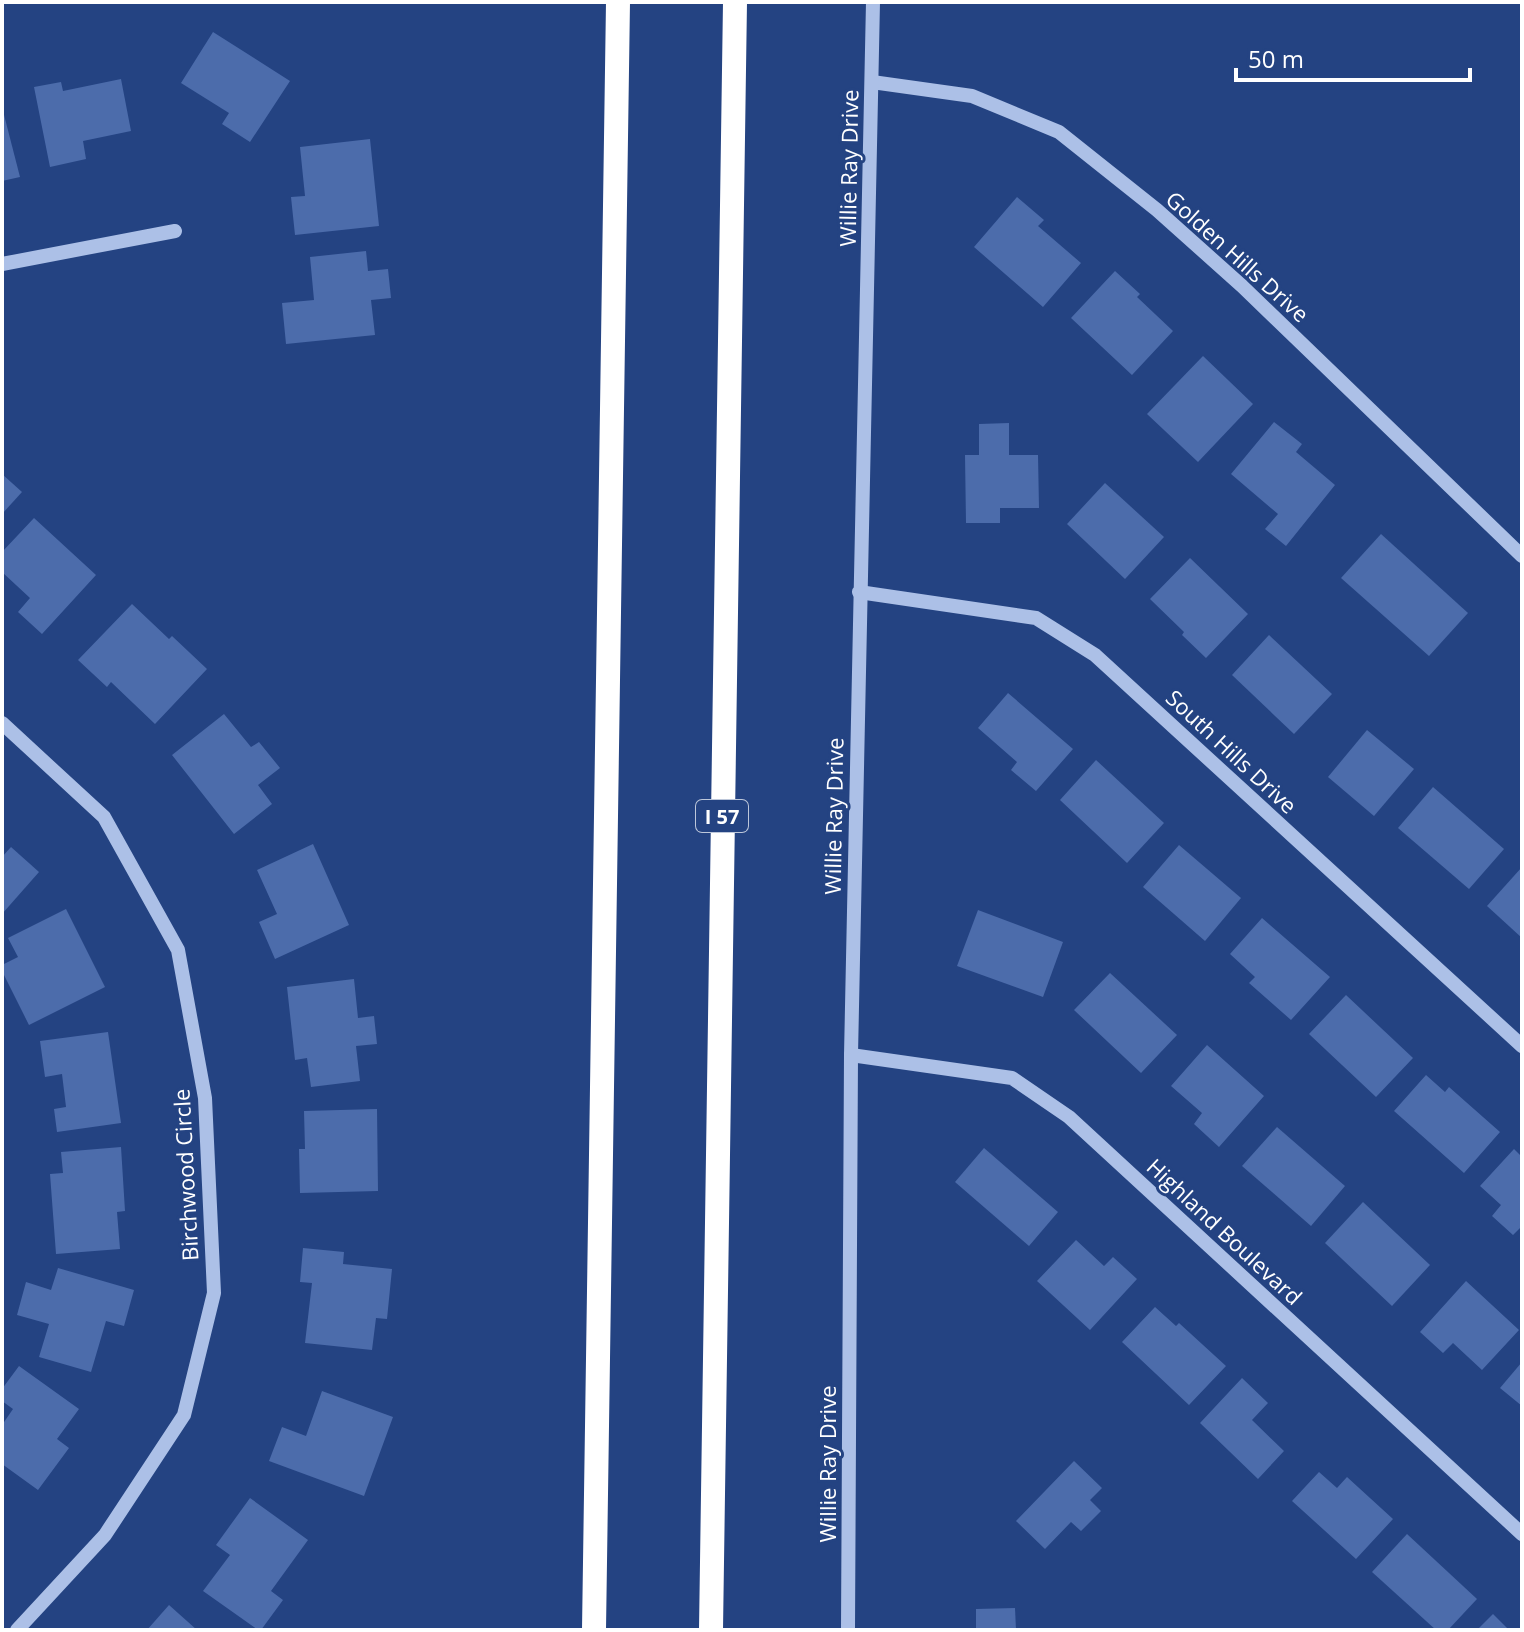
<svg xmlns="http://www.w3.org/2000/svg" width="1524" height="1632" viewBox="0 0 1524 1632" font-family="'Open Sans',sans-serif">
	<rect width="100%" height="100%" fill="#244382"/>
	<g fill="#4c6cab">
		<polygon points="213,32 290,81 250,142 222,124 229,113 181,83"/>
		<polygon points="121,79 131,131 83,141 86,159 50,167 34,87 61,82 63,91"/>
		<polygon points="2,107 20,177 2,181"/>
		<polygon points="370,139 379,226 295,235 291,197 305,196 300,147"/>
		<polygon points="1017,197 1044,220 1038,226 1081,263 1043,307 974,247"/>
		<polygon points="366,251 368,271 388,269 391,298 371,300 375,335 286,344 282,303 314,300 310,257"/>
		<polygon points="1115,271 1140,294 1137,297 1173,331 1132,375 1071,318"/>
		<polygon points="1203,356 1253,404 1198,462 1147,414"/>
		<polygon points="1274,422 1302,444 1296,452 1335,485 1286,546 1265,529 1278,514 1231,474"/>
		<polygon points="1009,423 1009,455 1038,455 1039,508 1000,508 1000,523 966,523 965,455 979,455 979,424"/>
		<polygon points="2,474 22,492 2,514"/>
		<polygon points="1105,483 1164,537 1125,579 1067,524"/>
		<polygon points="34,518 96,575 42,634 18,612 30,598 2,572 2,552"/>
		<polygon points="1381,534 1468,613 1429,656 1341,578"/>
		<polygon points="1190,558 1248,614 1206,658 1182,635 1184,632 1150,599"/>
		<polygon points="132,604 169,639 172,636 207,669 155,724 111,682 107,687 78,660"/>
		<polygon points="1269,635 1332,694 1294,734 1232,675"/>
		<polygon points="1008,693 1073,749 1036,791 1011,770 1017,762 978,728"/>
		<polygon points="224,714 251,747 259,742 280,768 258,785 272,804 234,834 172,755"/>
		<polygon points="1367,730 1414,769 1374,816 1328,777"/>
		<polygon points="1096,760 1164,823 1127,863 1060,800"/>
		<polygon points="1433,787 1504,849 1469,889 1398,828"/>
		<polygon points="313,844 349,925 275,959 259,922 277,914 257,870"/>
		<polygon points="1179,845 1241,898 1205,941 1143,887"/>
		<polygon points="11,847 39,872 2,914 2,857"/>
		<polygon points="1522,867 1522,938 1487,906"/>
		<polygon points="66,909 105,987 29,1025 2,971 2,965 18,957 8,938"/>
		<polygon points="978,910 1063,942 1043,997 957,966"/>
		<polygon points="1262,918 1330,977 1291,1020 1249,983 1255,977 1230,954"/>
		<polygon points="1110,973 1177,1035 1141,1073 1074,1010"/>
		<polygon points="354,979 358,1018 374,1016 377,1044 356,1046 360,1081 311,1087 307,1058 295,1060 287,987"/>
		<polygon points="1346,995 1413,1058 1376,1097 1309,1034"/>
		<polygon points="108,1032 121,1123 57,1132 54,1109 66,1107 62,1074 45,1077 40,1041"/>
		<polygon points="1207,1045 1264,1096 1219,1147 1194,1124 1202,1113 1171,1086"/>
		<polygon points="1426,1075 1445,1092 1449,1087 1500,1132 1464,1173 1394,1111"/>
		<polygon points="377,1109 378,1191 300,1193 299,1149 305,1149 304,1111"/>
		<polygon points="1277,1127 1345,1186 1311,1226 1242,1166"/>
		<polygon points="121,1147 125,1211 117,1212 120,1249 56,1254 50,1174 63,1173 61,1152"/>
		<polygon points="984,1148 1058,1212 1029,1246 955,1182"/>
		<polygon points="1514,1149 1522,1157 1522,1226 1513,1235 1492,1216 1501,1205 1480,1186"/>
		<polygon points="1363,1202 1430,1265 1392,1306 1325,1243"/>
		<polygon points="1076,1240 1104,1266 1113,1257 1137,1279 1090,1330 1037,1281"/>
		<polygon points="303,1248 344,1252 343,1264 392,1269 387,1319 376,1318 372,1350 305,1343 312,1283 300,1282"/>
		<polygon points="58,1268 134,1290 124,1326 106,1321 91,1372 39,1357 49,1324 17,1315 26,1282 51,1290"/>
		<polygon points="1466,1281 1519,1330 1482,1370 1453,1343 1443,1353 1420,1332"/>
		<polygon points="1155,1307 1176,1326 1179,1323 1226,1366 1189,1405 1122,1342"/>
		<polygon points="1522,1362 1522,1406 1500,1388"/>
		<polygon points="19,1366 79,1409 57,1439 69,1448 38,1490 2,1464 2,1425 13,1409 2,1401 2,1389"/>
		<polygon points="1242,1378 1268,1403 1252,1420 1284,1451 1258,1479 1200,1423"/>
		<polygon points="322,1391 393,1417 364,1496 269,1461 282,1427 306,1436"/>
		<polygon points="1074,1461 1102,1488 1090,1500 1101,1511 1081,1531 1071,1522 1045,1549 1016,1521"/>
		<polygon points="1319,1472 1337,1488 1347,1477 1393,1519 1356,1559 1292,1501"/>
		<polygon points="250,1498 308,1540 271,1591 283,1600 261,1630 258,1630 203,1591 230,1555 216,1545"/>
		<polygon points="1407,1534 1477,1599 1448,1630 1436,1630 1372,1572"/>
		<polygon points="169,1605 197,1630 147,1630"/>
		<polygon points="1015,1608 1016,1630 976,1630 976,1609"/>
		<polygon points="1493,1614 1509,1630 1477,1630"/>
	</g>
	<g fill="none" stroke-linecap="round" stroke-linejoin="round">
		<g stroke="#acc0e7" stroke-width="14">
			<polyline points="872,82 972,96 1059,132 1157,210 1242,286 1522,556"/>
			<polyline points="2,264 175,231"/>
			<polyline points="859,592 1036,618 1095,655 1522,1046"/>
			<polyline points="2,723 104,817 178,950 205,1098 214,1293 184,1415 105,1535 17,1630"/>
			<polyline points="851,1055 1012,1078 1069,1117 1522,1534"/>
			<polyline points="848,1630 851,1055 873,2"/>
		</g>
		<g stroke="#fff" stroke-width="24">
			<polyline points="594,1630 618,2"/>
			<polyline points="711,1630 735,2"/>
		</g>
	</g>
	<g text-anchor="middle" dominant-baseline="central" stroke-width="6" stroke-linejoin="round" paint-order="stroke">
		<rect fill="#244382" stroke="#bdc7da" stroke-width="2" x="696" y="800" width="52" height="32" rx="6"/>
		<g font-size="20" font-weight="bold" fill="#fff">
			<text x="722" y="816">I 57</text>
		</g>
		<g font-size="22" fill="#fff" stroke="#244382">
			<text transform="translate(848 168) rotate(-89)">Willie Ray Drive</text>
			<text transform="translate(1238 256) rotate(42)">Golden Hills Drive</text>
			<text transform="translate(1232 751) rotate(43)">South Hills Drive</text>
			<text transform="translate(833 816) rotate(-89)">Willie Ray Drive</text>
			<text transform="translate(185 1175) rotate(-93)">Birchwood Circle</text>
			<text transform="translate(1225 1231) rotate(43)">Highland Boulevard</text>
			<text transform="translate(827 1464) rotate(-90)">Willie Ray Drive</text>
		</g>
	</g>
	<rect width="1524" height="1632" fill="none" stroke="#ffffff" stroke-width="8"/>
	<path d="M1236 68v12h234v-12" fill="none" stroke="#ffffff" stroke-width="4"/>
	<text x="1248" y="68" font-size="24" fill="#ffffff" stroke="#244382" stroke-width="6" paint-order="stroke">50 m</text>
</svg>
